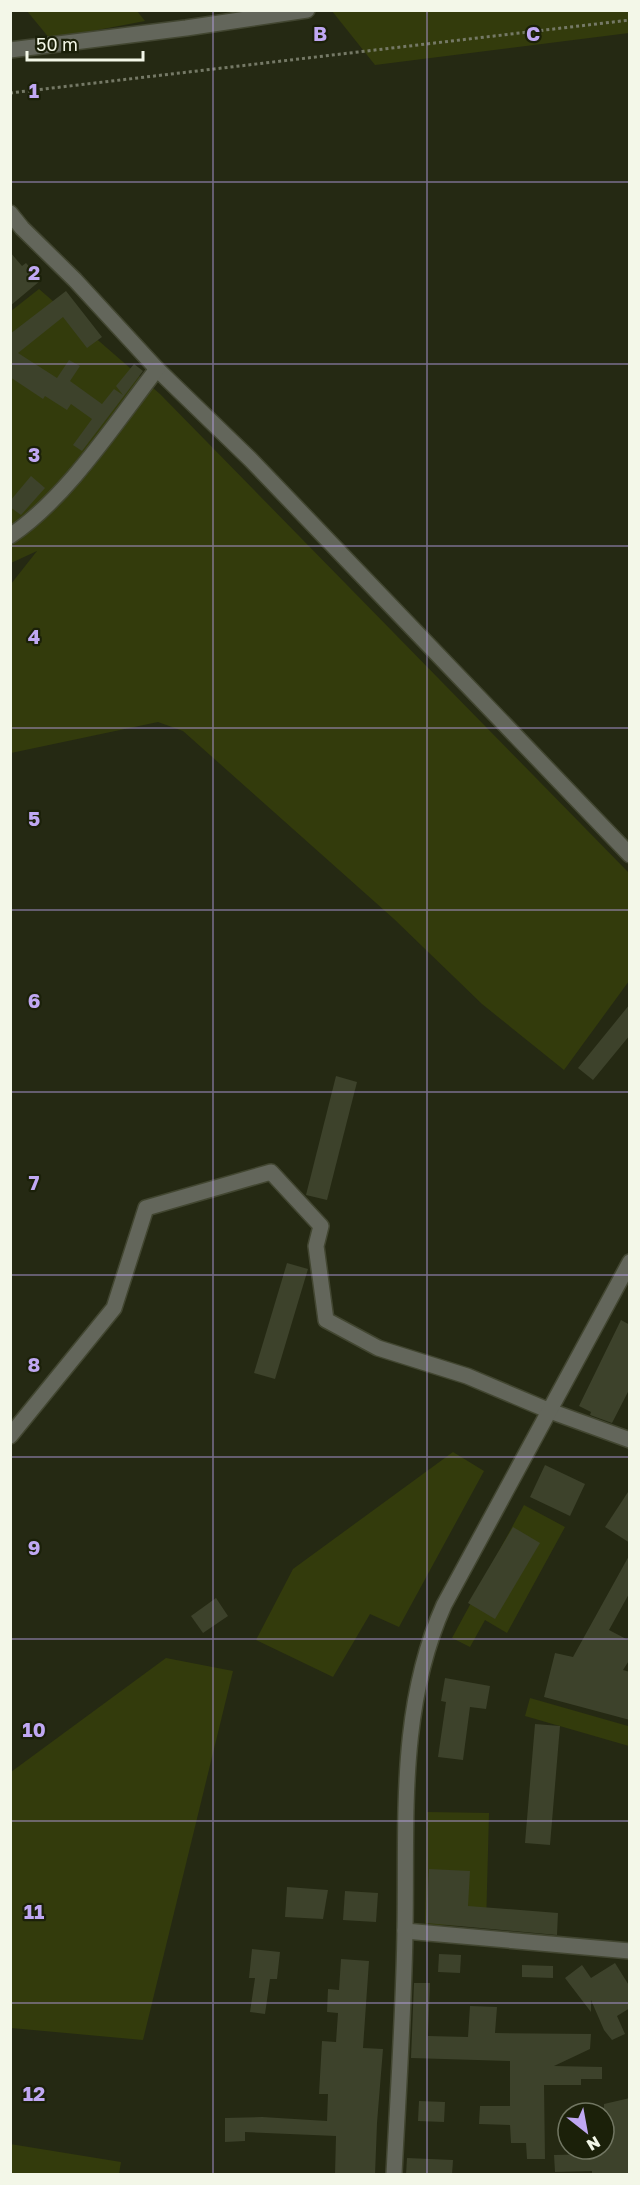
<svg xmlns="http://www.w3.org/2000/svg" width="640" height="2185" viewBox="0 0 640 2185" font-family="'Golos Text',sans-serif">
	<rect width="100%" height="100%" fill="#252913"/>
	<g fill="#333b0c">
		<polygon points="27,11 137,11 145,21 50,39"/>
		<polygon points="332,11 629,11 629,33 375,65"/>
		<polygon points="39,289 160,394 629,873 629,981 564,1070 482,1004 394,919 183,731 158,722 11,753 11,584 37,551 11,563 11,311"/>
		<polygon points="453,1452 484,1471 399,1627 370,1614 333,1677 256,1640 293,1569"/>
		<polygon points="524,1505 565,1527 507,1633 485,1620 470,1647 452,1638"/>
		<polygon points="166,1658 233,1671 143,2040 11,2028 11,1772"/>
		<polygon points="530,1698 628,1726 629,1722 629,1746 525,1716"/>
		<polygon points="427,1812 489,1813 486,1926 425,1925"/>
		<polygon points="10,2144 121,2162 119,2174 11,2174"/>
	</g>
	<g fill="#3d422b">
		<polygon points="10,252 22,266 26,263 41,280 10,306"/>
		<polygon points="66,291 102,337 87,348 63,317 18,353 57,378 69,360 80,366 70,381 102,404 114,389 123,395 116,386 134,364 143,371 82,451 73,445 92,419 71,404 67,410 45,396 43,399 10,377 10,334"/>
		<polygon points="31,476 45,488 21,515 10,507 10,501"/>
		<polygon points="630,1004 630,1035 593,1080 578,1068"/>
		<polygon points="336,1076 357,1082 327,1200 306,1195"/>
		<polygon points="287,1263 308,1269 275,1379 254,1373"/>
		<polygon points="621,1320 630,1325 630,1388 612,1423 590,1415 591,1412 579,1406"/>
		<polygon points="545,1465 585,1484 570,1516 530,1497"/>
		<polygon points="630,1489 630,1543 605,1527"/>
		<polygon points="513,1527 540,1543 495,1619 468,1603"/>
		<polygon points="630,1554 630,1592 609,1630 630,1641 630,1659 623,1670 630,1672 630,1720 544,1697 555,1653 573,1657"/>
		<polygon points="216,1598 228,1616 203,1633 191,1616"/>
		<polygon points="445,1678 490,1686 486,1709 470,1707 463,1760 438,1757 446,1702 441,1701"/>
		<polygon points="535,1724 560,1726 550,1845 525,1843"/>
		<polygon points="429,1869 470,1871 468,1906 558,1913 557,1935 426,1923"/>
		<polygon points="287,1887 328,1890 323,1919 285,1917"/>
		<polygon points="345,1891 378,1893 376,1922 343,1920"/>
		<polygon points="252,1949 280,1952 277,1979 270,1979 265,2014 250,2012 255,1978 249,1978"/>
		<polygon points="439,1954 461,1955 460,1973 438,1972"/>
		<polygon points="341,1959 369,1961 363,2048 383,2049 377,2123 375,2175 335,2175 336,2136 245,2132 245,2141 225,2142 225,2118 262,2117 327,2121 328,2094 319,2094 322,2041 336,2042 338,2013 327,2012 328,1989 339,1990"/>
		<polygon points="615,1963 630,1987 630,2008 617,2016 625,2034 612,2040 604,2030 591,2000 591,2012 565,1978 582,1965 591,1978"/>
		<polygon points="522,1965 553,1966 553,1978 522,1977"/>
		<polygon points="414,1983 430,1983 428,2036 468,2037 470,2006 497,2007 495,2033 591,2034 590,2049 554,2066 602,2067 602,2079 581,2079 581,2085 544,2085 545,2159 527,2159 526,2143 511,2143 510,2125 479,2124 480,2106 510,2106 510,2061 411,2058"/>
		<polygon points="630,2098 630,2175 592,2175 592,2171 555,2172 554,2155 597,2154 596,2149 604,2149 604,2104"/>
		<polygon points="419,2101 445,2102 444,2122 418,2121"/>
		<polygon points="407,2158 453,2160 452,2175 406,2175"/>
	</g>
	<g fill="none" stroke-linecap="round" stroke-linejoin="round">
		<defs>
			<g id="minor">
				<polyline points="10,50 186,28 307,10"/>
				<polyline points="10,213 22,228 75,280 157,369 250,459 630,855"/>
				<path d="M10,536c56,-37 106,-114 147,-167"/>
				<polyline points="10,1436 114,1308 146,1208 271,1172 321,1226 316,1246 326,1320 378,1348 467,1376 550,1411 630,1440"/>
				<polyline points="405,1931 630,1951"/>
				<path d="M394,2174c4,-81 10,-164 11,-246 2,-110 -7,-220 39,-323l186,-343"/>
			</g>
		</defs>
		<use href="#minor" stroke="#424631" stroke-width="18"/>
		<polyline stroke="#757966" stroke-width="3" stroke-dasharray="3 3" stroke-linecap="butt" points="10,93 630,20"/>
		<use href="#minor" stroke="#63665b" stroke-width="15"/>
	</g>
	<path fill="none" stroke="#c0a8f3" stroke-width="1.5" stroke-opacity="0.55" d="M213,10v2164M427,10v2164M10,182h620M10,364h620M10,546h620M10,728h620M10,910h620M10,1092h620M10,1275h620M10,1457h620M10,1639h620M10,1821h620M10,2003h620"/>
	<g font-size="20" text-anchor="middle" font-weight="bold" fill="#c0a8f3" stroke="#1b2009" stroke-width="4.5" stroke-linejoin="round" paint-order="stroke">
		<text x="320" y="41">B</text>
		<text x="533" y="41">C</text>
		<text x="34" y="98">1</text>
		<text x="34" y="280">2</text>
		<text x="34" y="462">3</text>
		<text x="34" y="644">4</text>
		<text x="34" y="826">5</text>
		<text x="34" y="1008">6</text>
		<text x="34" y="1190">7</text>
		<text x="34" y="1372">8</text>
		<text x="34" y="1555">9</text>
		<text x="34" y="1737">10</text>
		<text x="34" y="1919">11</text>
		<text x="34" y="2101">12</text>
	</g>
	<rect width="640" height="2185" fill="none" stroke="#f3f7e8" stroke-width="24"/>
	<g transform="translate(586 2131) rotate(149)"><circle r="28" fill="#1b2009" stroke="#717662" stroke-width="1.5"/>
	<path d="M0-4.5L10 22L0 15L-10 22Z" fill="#c0a8f3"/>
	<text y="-9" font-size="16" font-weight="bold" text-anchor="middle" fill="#f3f7e8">N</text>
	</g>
	<path d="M27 51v9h116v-9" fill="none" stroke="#f3f7e8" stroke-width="3"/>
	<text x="36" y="51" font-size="18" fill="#f3f7e8" stroke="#1b2009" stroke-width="4.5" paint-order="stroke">50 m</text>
</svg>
